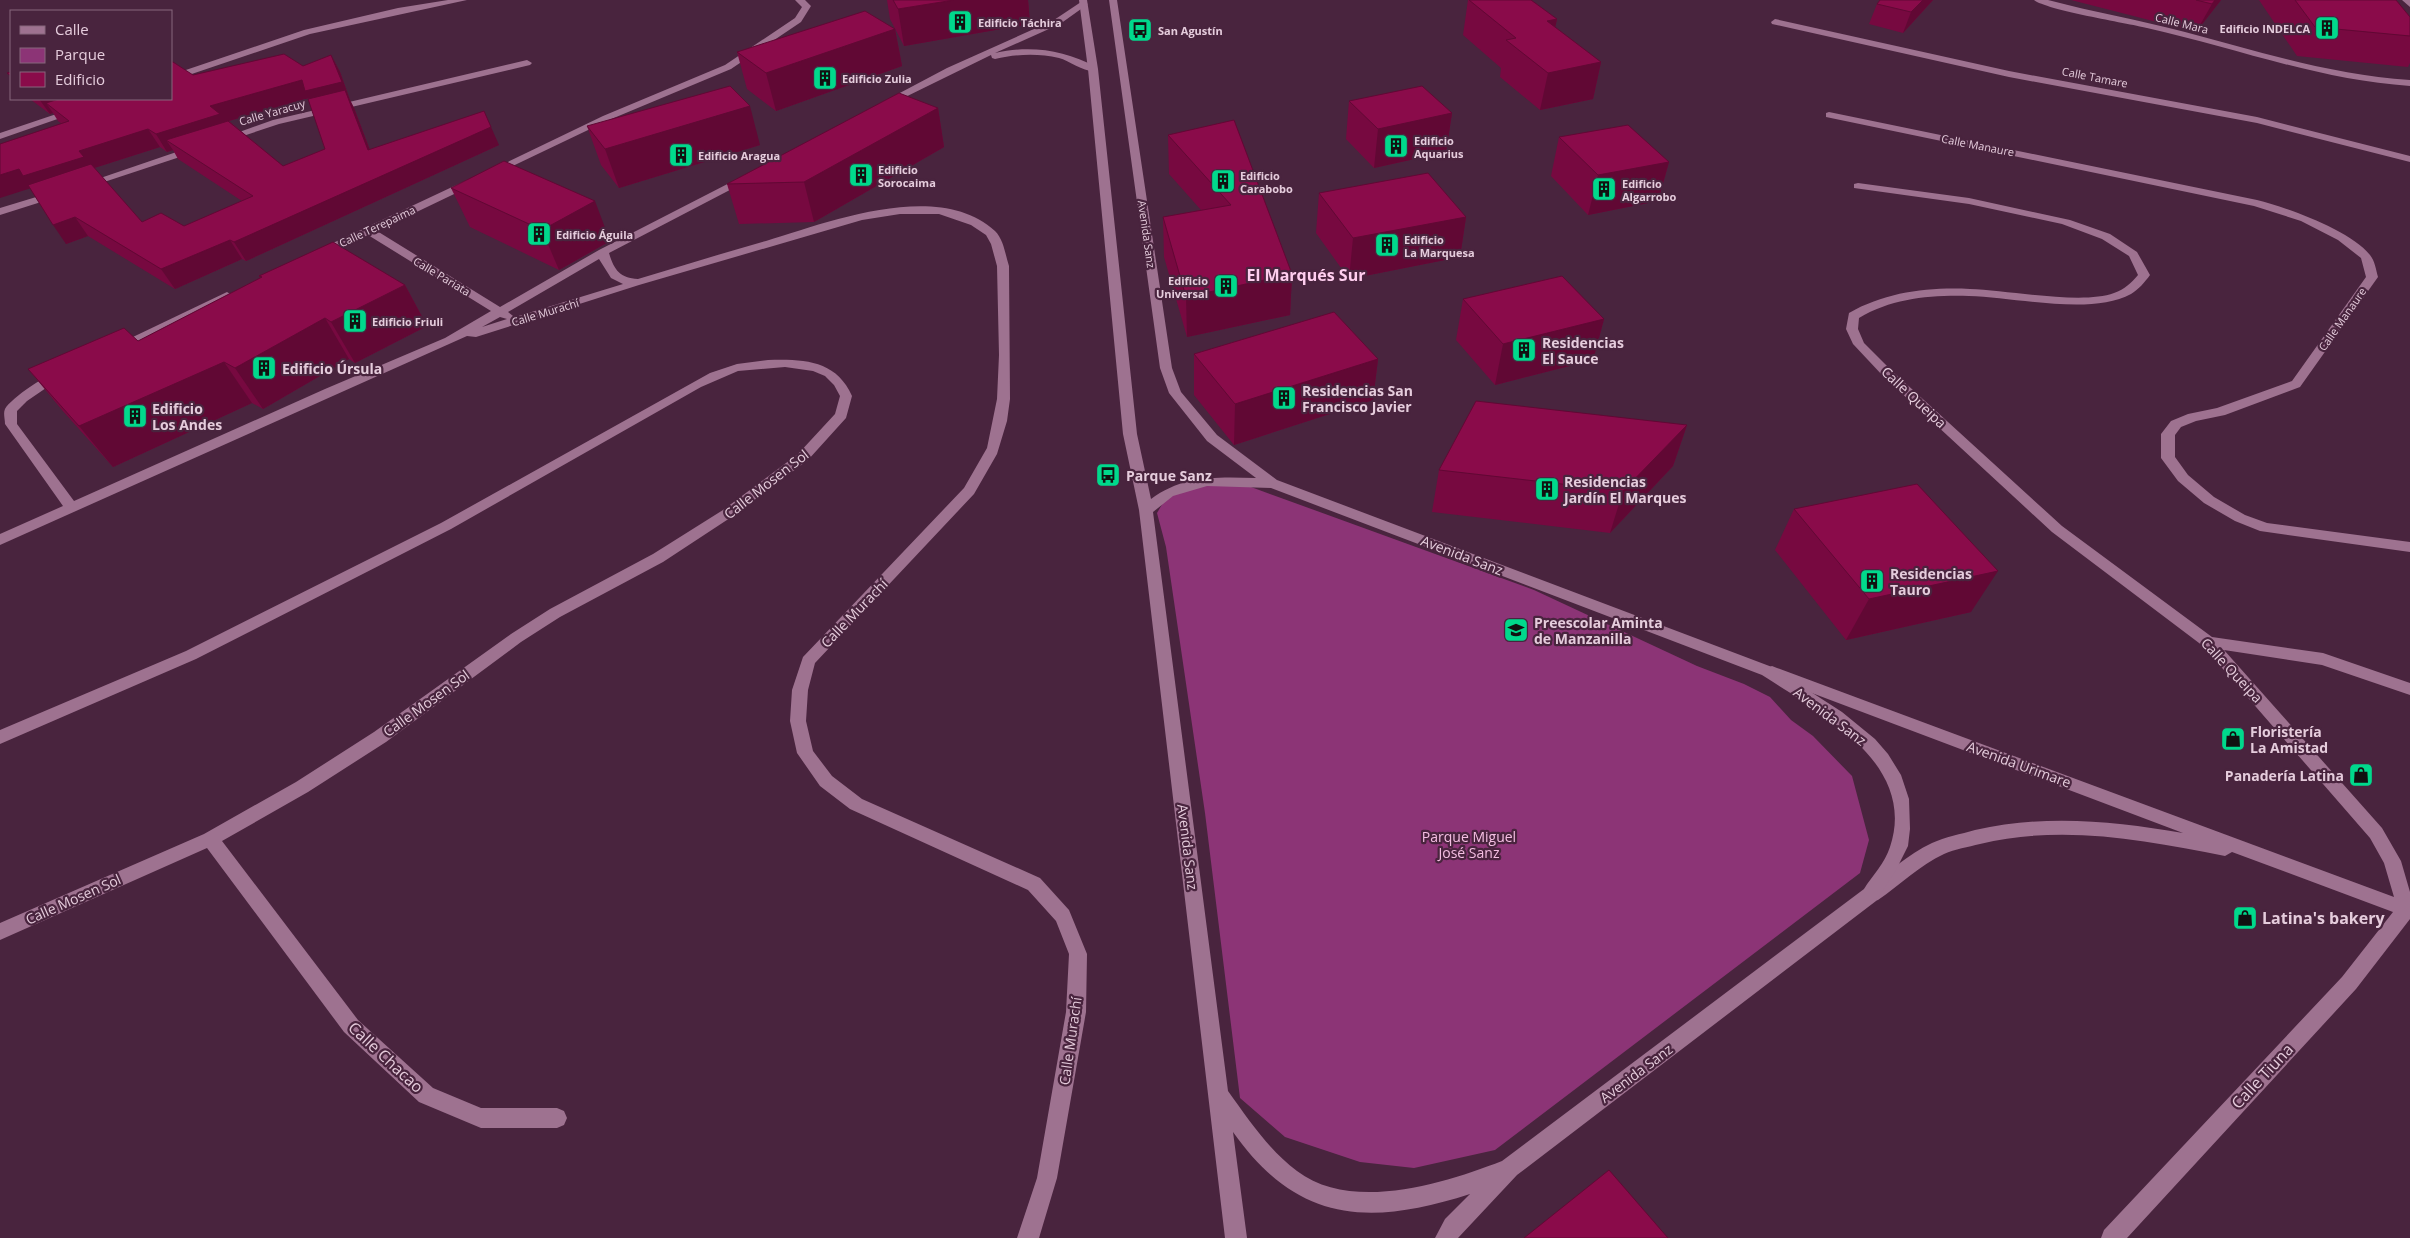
<svg xmlns="http://www.w3.org/2000/svg" width="2410" height="1238" viewBox="0 0 2410 1238" font-family="'Open Sans',sans-serif">
	<rect width="100%" height="100%" fill="#49243e"/>
	<polygon fill="#8c3476" points="1203,483 1251,487 1534,590 1697,666 1744,684 1770,697 1791,720 1813,736 1852,776 1869,840 1860,873 1495,1150 1414,1168 1360,1162 1285,1137 1240,1098 1205,813 1166,547 1157,513 1167,496"/>
	<g fill="none" stroke-linecap="round" stroke-linejoin="round">
		<g fill="#9e7290" fill-rule="evenodd">
			<polygon points="448,0 467,0 310,34 171,81 171,75 304,30 398,8"/>
			<polygon points="795,0 805,0 811,6 801,22 731,69 609,120 496,174 488,174 487,172 603,116 725,65 795,18 802,7"/>
			<path d="M2034,0h14c45,12 92,20 137,32 75,20 147,43 225,48v6c-91,-6 -174,-38 -263,-58 -20,-5 -101,-18 -113,-28z"/>
			<polygon points="2402,0 2410,0 2410,7"/>
			<path d="M1081,2l7,2 -28,20 -65,29c36,-8 69,-3 101,14v4c-11,2 -26,-10 -37,-13 -21,-5 -43,-4 -64,1l-3,-1 -1,-3 -104,51 -8,-2 68,-36 107,-48z"/>
			<polygon points="1775,19 2009,71 2257,117 2410,156 2410,162 2257,123 2009,77 1772,24 1771,22"/>
			<polygon points="527,60 532,63 530,65 279,124 225,142 220,139 273,120"/>
			<polygon points="101,99 115,99 0,139 0,133"/>
			<path d="M1829,112l428,88c31,8 93,30 113,55 5,6 6,15 8,22l-78,110 -75,28 -29,6 -15,6 -6,8v22l13,18 26,22 31,18 22,8 143,19v10l-150,-21 -25,-10 -31,-18 -26,-22 -17,-23v-24l10,-13 17,-7 29,-6 75,-27 74,-104 -5,-19 -23,-18 -37,-19 -47,-15 -428,-89v-4z"/>
			<polygon points="194,146 198,147 198,151 89,187 81,187 80,185"/>
			<path d="M745,175l5,3 -1,2 -140,73c5,17 11,25 29,26 43,-13 85,-26 128,-38 62,-19 173,-62 229,-10 9,9 10,23 14,35l1,133 -3,22 -10,33 -23,40 -159,169 -7,27 -2,31 7,30 19,25 30,23 178,79 29,32 18,44 -1,58 -29,166 -18,60h-22l20,-60 29,-166 3,-58 -13,-33 -28,-31 -178,-81 -30,-23 -23,-33 -7,-32 2,-31 11,-33 161,-169 23,-40 10,-49 2,-44 -2,-89 -6,-22 -5,-9 -15,-10 -32,-11h-39l-38,6 -223,65 -163,52 -9,-1 -467,209v-11l63,-28 -58,-82c0,-5 -2,-11 0,-15 6,-11 48,-40 58,-37l2,3 -38,26 -10,10v13l57,77 251,-112 120,-51 46,-27 -123,-76 -44,20h-8v-4l151,-71h8v4l-98,47 123,76 99,-57zM599,259l12,19 12,6 -111,34 1,-2 -5,-4zM500,317l7,2 -25,8z"/>
			<path d="M1858,183l111,15 101,22 40,14 27,18 13,23c-5,7 -12,15 -19,19 -40,22 -116,3 -162,2 -39,-1 -76,2 -110,22l-1,11 6,14 27,27 171,156 150,111 111,16 87,30v12l-88,-30 -98,-15 158,178 19,33 9,31v27l-54,70 -229,249h-26l3,-8 238,-253 51,-65 -161,-60 -7,4c-80,-16 -163,-32 -245,-12 -12,3 -25,5 -36,10 -24,11 -44,31 -66,46l-6,2 -6,-2 -3,-6 3,-6c21,-14 42,-34 66,-45 13,-6 29,-9 43,-13 70,-16 139,-9 208,3l-416,-157 -3,-4 3,-4 5,-2 5,2 617,229 -10,-34 -14,-25 -167,-192 -151,-114 -169,-156 -30,-32 -7,-15 3,-16c37,-21 79,-26 121,-24 37,1 112,16 144,4 11,-4 17,-10 24,-18l-9,-19 -27,-17 -40,-15 -93,-20 -115,-16v-4z"/>
			<polygon points="56,191 60,192 60,196 0,215 0,208"/>
			<polygon points="227,292 233,296 231,298 122,350 118,351 112,347"/>
			<path d="M768,360c36,-1 68,0 84,36l-6,22 -38,42 -75,56 -70,46 -103,55 -39,25 -135,100 -78,50 -86,49 136,179 75,68 48,20h76l7,3 3,7 -3,7 -7,3h-76l-62,-26 -75,-70 -137,-184 -207,92v-17l204,-89 92,-52 78,-50 137,-98 39,-25 103,-55 70,-44 75,-56 37,-40 5,-18 -6,-11 -9,-9 -12,-5 -28,-4 -47,4 -37,16 -250,142 -255,130 -196,85v-14l186,-79 255,-128 269,-150 27,-9z"/>
		</g>
		<path fill="#9e7290" fill-rule="evenodd" d="M1079,0h8l11,69 39,365 14,65c32,-24 67,-22 105,-21l-49,-37 -38,-48 -9,-25 -51,-368h8l55,368 9,24 36,43 60,45 495,187 70,45 33,27 13,15 13,21 8,24 1,30 -2,17 -12,24 -20,31 -359,274 -59,63h-23l10,-19 25,-25c-100,32 -172,30 -237,-62l14,106h-22l-86,-728 -16,-76 -35,-365zM1207,486l64,2 491,187c57,37 156,88 128,172 -5,16 -18,29 -26,42l-362,272c-57,22 -150,52 -205,10 -29,-22 -48,-51 -69,-80l-75,-579 20,-16z"/>
	</g>
	<g fill="#770940" fill-rule="evenodd">
		<polygon points="887,0 1028,0 1030,24 904,46 890,19"/>
		<polygon points="1468,0 1531,0 1557,19 1555,27 1601,62 1593,99 1540,110 1500,77 1501,68 1463,35"/>
		<polygon points="1933,0 1903,33 1869,24 1877,4"/>
		<polygon points="2071,0 2221,0 2196,32"/>
		<polygon points="2259,0 2396,0 2410,17 2410,63 2408,67 2297,56"/>
		<polygon points="895,29 902,66 776,111 747,89 737,52"/>
		<path d="M331,55l9,17 10,28 4,8 16,42 129,-5 -253,116 -4,-2 -67,30 -87,-53 -22,8 -4,-120 -4,-3 -5,-8 -3,1 -20,-15h141l22,-24 110,-9zM309,98l16,51 -42,17 -54,-45zM160,147l7,5 6,-2 5,9 64,42 -58,25 -42,-4 -48,-54z"/>
		<polygon points="1349,101 1452,113 1446,152 1374,168 1346,139"/>
		<polygon points="938,108 944,147 814,222 739,224 727,184"/>
		<polygon points="1234,120 1292,274 1290,315 1187,337 1164,257 1163,217 1201,210 1169,174 1168,135"/>
		<polygon points="587,126 760,145 619,188 601,165"/>
		<polygon points="1559,137 1669,162 1658,201 1588,215 1551,176"/>
		<polygon points="451,188 610,241 559,270 470,227"/>
		<polygon points="1319,193 1466,217 1460,257 1349,279 1316,233"/>
		<polygon points="259,276 405,285 427,326 355,363 349,359 263,409 252,403 113,467 62,410 28,369 138,341 261,278"/>
		<polygon points="1463,299 1604,319 1593,360 1495,385 1456,340"/>
		<polygon points="1194,354 1378,359 1373,400 1234,445 1194,395"/>
		<polygon points="1687,425 1673,466 1610,533 1432,512 1439,470"/>
		<polygon points="1794,509 1971,612 1846,640 1775,550"/>
	</g>
	<g fill="#610834">
		<polygon points="954,0 1028,0 1030,24 904,46 898,9"/>
		<polygon points="1923,0 1933,0 1903,33 1911,12"/>
		<polygon points="2215,0 2221,0 2196,32 2212,4"/>
		<polygon points="1557,19 1549,56 1547,21"/>
		<polygon points="895,29 902,66 776,111 766,73"/>
		<polygon points="331,55 340,72 350,100 354,108 377,169 314,108 309,98 225,122 166,140 173,150 167,152 156,134 210,106 302,80"/>
		<polygon points="1601,62 1593,99 1540,110 1548,73"/>
		<polygon points="39,99 96,99 46,103 53,113 50,114"/>
		<polygon points="750,106 760,145 619,188 605,149"/>
		<polygon points="938,108 944,147 814,222 804,182"/>
		<polygon points="484,111 499,145 246,261 234,242"/>
		<polygon points="1452,113 1446,152 1374,168 1378,129"/>
		<polygon points="148,129 160,147 0,198 0,175"/>
		<polygon points="1669,162 1658,201 1588,215 1598,175"/>
		<polygon points="595,201 610,241 559,270 542,230"/>
		<polygon points="75,217 88,236 66,244 53,225"/>
		<polygon points="1466,217 1460,257 1349,279 1353,238"/>
		<polygon points="230,240 242,259 175,289 161,269"/>
		<polygon points="1292,274 1290,315 1187,337 1186,297"/>
		<polygon points="405,285 427,326 355,363 331,322"/>
		<polygon points="325,318 349,359 263,409 235,368"/>
		<polygon points="1604,319 1593,360 1495,385 1503,344"/>
		<polygon points="1378,359 1373,400 1234,445 1235,404"/>
		<polygon points="224,362 252,403 113,467 79,426"/>
		<polygon points="1687,425 1673,466 1610,533 1623,491"/>
		<polygon points="1998,571 1971,612 1846,640 1869,599"/>
	</g>
	<g fill="#8a0b4a" stroke="#610834">
		<polygon points="893,0 954,0 898,9"/>
		<polygon points="1469,0 1531,0 1557,19 1547,21 1601,62 1548,73 1506,40 1516,38"/>
		<polygon points="1880,0 1923,0 1911,12 1877,4"/>
		<polygon points="2196,0 2215,0 2212,4"/>
		<polygon points="2295,0 2396,0 2410,17 2410,36 2315,27"/>
		<polygon points="865,11 895,29 766,73 737,52"/>
		<polygon points="284,54 303,66 331,55 342,82 305,91 302,80 210,106 220,114 156,134 148,129 79,151 84,157 23,176 19,169 0,175 0,144 69,121 46,103 59,99 171,99 171,62 173,62 193,75"/>
		<polygon points="11,72 11,76 7,73"/>
		<polygon points="730,86 750,106 605,149 587,126"/>
		<polygon points="1422,86 1452,113 1378,129 1349,101"/>
		<polygon points="345,90 368,150 484,111 491,127 234,242 230,240 161,269 75,217 53,225 28,185 91,164 142,222 161,213 184,226 253,196 166,140 228,121 283,166 325,149 308,99"/>
		<polygon points="899,93 938,108 804,182 727,184"/>
		<polygon points="1234,120 1292,274 1186,297 1163,217 1231,205 1168,135"/>
		<polygon points="1628,125 1669,162 1598,175 1559,137"/>
		<polygon points="504,161 595,201 542,230 451,188"/>
		<polygon points="1428,173 1466,217 1353,238 1319,193"/>
		<polygon points="333,242 405,285 331,322 325,318 235,368 224,362 79,426 28,369 124,328 138,341 262,277 259,276"/>
		<polygon points="1562,276 1604,319 1503,344 1463,299"/>
		<polygon points="1334,312 1378,359 1235,404 1194,354"/>
		<polygon points="1476,401 1687,425 1623,491 1439,470"/>
		<polygon points="1917,484 1998,571 1869,599 1794,509"/>
		<polygon points="1609,1170 1668,1238 1524,1238"/>
	</g>
	<defs>
		<symbol id="building-square" viewBox="-11 -11 22 22"><rect x="-9" y="-9" width="18" height="18" rx="4" fill="#00d98c" stroke="#49243e"/><path d="M-4-6H4V6H1V3H-1V6H-4ZM-2.5-4.3h1.7v1.8h-1.7ZM.8-4.3h1.7v1.8H.8ZM-2.5-1h1.7V.8h-1.7ZM.8-1h1.7V.8H.8Z" fill="#111"/></symbol>
		<symbol id="bus-square" viewBox="-11 -11 22 22"><rect x="-9" y="-9" width="18" height="18" rx="4" fill="#00d98c" stroke="#49243e"/><path d="M-5-6H5V4H4V6H2V4H-2V6H-4V4H-5ZM-3.5-4V0h7V-4ZM-3.5 1.2v1.5H-2V1.2ZM2 1.2v1.5H3.5V1.2Z" fill="#111"/></symbol>
		<symbol id="school-square" viewBox="-11 -11 22 22"><rect x="-9" y="-9" width="18" height="18" rx="4" fill="#00d98c" stroke="#49243e"/><path d="M0-5L7-2L0 1L-7-2ZM-4 1L0 2.5L4 1V4Q0 6-4 4Z" fill="#111"/></symbol>
		<symbol id="shop-square" viewBox="-11 -11 22 22"><rect x="-9" y="-9" width="18" height="18" rx="4" fill="#00d98c" stroke="#49243e"/><path d="M-5-2.5h2.3a2.7 3.5 0 0 1 5.4 0H5L5.5 6h-11ZM-1.5-2.5h3a1.5 2.3 0 0 0-3 0Z" fill="#111"/></symbol>
	</defs>
	<g fill-rule="evenodd">
		<use href="#building-square" x="946" y="8" width="28" height="28"/>
		<use href="#building-square" x="2313" y="14" width="28" height="28"/>
		<use href="#bus-square" x="1126" y="16" width="28" height="28"/>
		<use href="#building-square" x="811" y="64" width="28" height="28"/>
		<use href="#building-square" x="1382" y="132" width="28" height="28"/>
		<use href="#building-square" x="667" y="141" width="28" height="28"/>
		<use href="#building-square" x="847" y="161" width="28" height="28"/>
		<use href="#building-square" x="1209" y="167" width="28" height="28"/>
		<use href="#building-square" x="1590" y="175" width="28" height="28"/>
		<use href="#building-square" x="525" y="220" width="28" height="28"/>
		<use href="#building-square" x="1373" y="231" width="28" height="28"/>
		<use href="#building-square" x="1212" y="272" width="28" height="28"/>
		<use href="#building-square" x="341" y="307" width="28" height="28"/>
		<use href="#building-square" x="1510" y="336" width="28" height="28"/>
		<use href="#building-square" x="250" y="354" width="28" height="28"/>
		<use href="#building-square" x="1270" y="384" width="28" height="28"/>
		<use href="#building-square" x="121" y="402" width="28" height="28"/>
		<use href="#bus-square" x="1094" y="461" width="28" height="28"/>
		<use href="#building-square" x="1533" y="475" width="28" height="28"/>
		<use href="#building-square" x="1858" y="567" width="28" height="28"/>
		<use href="#school-square" x="1502" y="616" width="28" height="28"/>
		<use href="#shop-square" x="2219" y="725" width="28" height="28"/>
		<use href="#shop-square" x="2347" y="761" width="28" height="28"/>
		<use href="#shop-square" x="2231" y="904" width="28" height="28"/>
	</g>
	<g text-anchor="middle" dominant-baseline="central" stroke-width="4.5" stroke-linejoin="round" paint-order="stroke">
		<g font-size="11" font-weight="bold" fill="#e5ccdc" stroke="#49243e" text-anchor="start">
			<text x="978" y="22">Edificio Táchira</text>
			<text x="2310" y="28" text-anchor="end">Edificio INDELCA</text>
			<text x="1158" y="30">San Agustín</text>
			<text x="842" y="78">Edificio Zulia</text>
			<text x="1414" y="140">Edificio<tspan x="1414" dy="13">Aquarius</tspan></text>
			<text x="698" y="155">Edificio Aragua</text>
			<text x="878" y="169">Edificio<tspan x="878" dy="13">Sorocaima</tspan></text>
			<text x="1240" y="175">Edificio<tspan x="1240" dy="13">Carabobo</tspan></text>
			<text x="1622" y="183">Edificio<tspan x="1622" dy="13">Algarrobo</tspan></text>
			<text x="556" y="234">Edificio Águila</text>
			<text x="1404" y="239">Edificio<tspan x="1404" dy="13">La Marquesa</tspan></text>
			<text x="1208" y="280" text-anchor="end">Edificio<tspan x="1208" dy="13">Universal</tspan></text>
			<text x="372" y="321">Edificio Friuli</text>
		</g>
		<g font-size="11" fill="#e5ccdc" stroke="#49243e">
			<text transform="translate(2182 23) rotate(14)">Calle Mara</text>
			<text transform="translate(2095 77) rotate(11)">Calle Tamare</text>
			<text transform="translate(272 112) rotate(-16)">Calle Yaracuy</text>
			<text transform="translate(1978 145) rotate(11)">Calle Manaure</text>
			<text transform="translate(377 226) rotate(-25)">Calle Terepaima</text>
			<text transform="translate(1147 234) rotate(82)">Avenida Sanz</text>
			<text transform="translate(442 276) rotate(31)">Calle Pariata</text>
			<text transform="translate(545 312) rotate(-17)">Calle Murachí</text>
			<text transform="translate(2342 319) rotate(-55)">Calle Manaure</text>
		</g>
		<g font-size="14" font-weight="bold" fill="#e5ccdc" stroke="#49243e" text-anchor="start">
			<text x="1542" y="342">Residencias<tspan x="1542" dy="16">El Sauce</tspan></text>
			<text x="282" y="368">Edificio Úrsula</text>
			<text x="1302" y="390">Residencias San<tspan x="1302" dy="16">Francisco Javier</tspan></text>
			<text x="152" y="408">Edificio<tspan x="152" dy="16">Los Andes</tspan></text>
			<text x="1126" y="475">Parque Sanz</text>
			<text x="1564" y="481">Residencias<tspan x="1564" dy="16">Jardín El Marques</tspan></text>
			<text x="1890" y="573">Residencias<tspan x="1890" dy="16">Tauro</tspan></text>
			<text x="1534" y="622">Preescolar Aminta<tspan x="1534" dy="16">de Manzanilla</tspan></text>
			<text x="2250" y="731">Floristería<tspan x="2250" dy="16">La Amistad</tspan></text>
			<text x="2344" y="775" text-anchor="end">Panadería Latina</text>
		</g>
		<g font-size="14" fill="#e5ccdc" stroke="#49243e">
			<text transform="translate(1914 397) rotate(43)">Calle Queipa</text>
			<text transform="translate(766 484) rotate(-38)">Calle Mosen Sol</text>
			<text transform="translate(1462 555) rotate(21)">Avenida Sanz</text>
			<text transform="translate(854 613) rotate(-46)">Calle Murachí</text>
			<text transform="translate(2232 670) rotate(47)">Calle Queipa</text>
			<text transform="translate(426 703) rotate(-36)">Calle Mosen Sol</text>
			<text transform="translate(1830 716) rotate(37)">Avenida Sanz</text>
			<text transform="translate(2019 764) rotate(20)">Avenida Urimare</text>
			<text transform="translate(1188 847) rotate(83)">Avenida Sanz</text>
			<text transform="translate(73 899) rotate(-24)">Calle Mosen Sol</text>
			<text transform="translate(1070 1041) rotate(-82)">Calle Murachí</text>
			<text transform="translate(1636 1073) rotate(-37)">Avenida Sanz</text>
		</g>
		<g font-size="14" fill="#f5bfe3" stroke="#49243e">
			<text x="1469" y="836">Parque Miguel<tspan x="1469" dy="16">José Sanz</tspan></text>
		</g>
		<g font-size="16" font-weight="bold" fill="#ffceef" stroke="#49243e">
			<text x="1306" y="275">El Marqués Sur</text>
		</g>
		<g font-size="16" font-weight="bold" fill="#e5ccdc" stroke="#49243e" text-anchor="start">
			<text x="2262" y="918">Latina's bakery</text>
		</g>
		<g font-size="16" fill="#e5ccdc" stroke="#49243e">
			<text transform="translate(386 1057) rotate(43)">Calle Chacao</text>
			<text transform="translate(2262 1076) rotate(-47)">Calle Tiuna</text>
		</g>
	</g>
	<rect x="10" y="10" width="162" height="90" fill="#49243e" stroke="#87677d"/>
	<rect x="20" y="26" width="25" height="8" fill="#9e7290" stroke="#87677d"/>
	<text x="55" y="35" font-size="15" fill="#e5ccdc">Calle</text>
	<rect x="20" y="48" width="25" height="15" fill="#8c3476" stroke="#87677d"/>
	<text x="55" y="60" font-size="15" fill="#e5ccdc">Parque</text>
	<rect x="20" y="72" width="25" height="15" fill="#8a0b4a" stroke="#87677d"/>
	<text x="55" y="85" font-size="15" fill="#e5ccdc">Edificio</text>
</svg>
